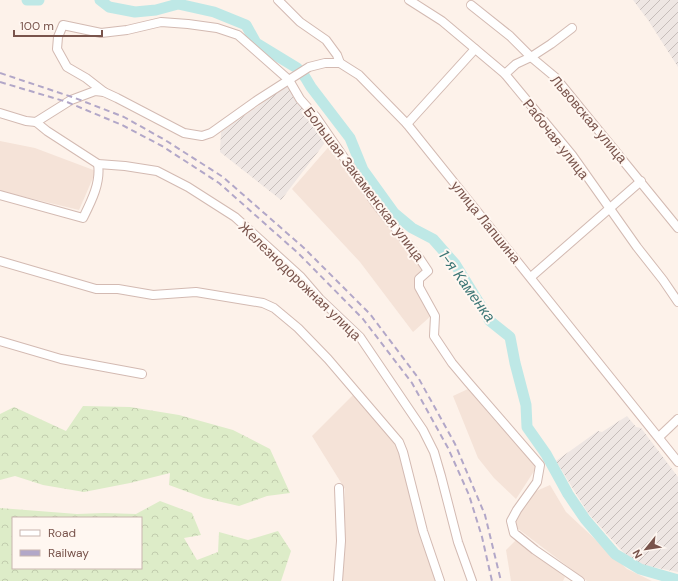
<svg xmlns="http://www.w3.org/2000/svg" width="678" height="581" viewBox="0 0 678 581" font-family="'DM Sans',sans-serif">
	<defs>
		<pattern id="industrial-furrows" width="10" height="10" patternUnits="userSpaceOnUse"><rect width="10" height="10" fill="#eee6e3"/><path d="M-1 1l2-2M0 10L10 0M9 11l2-2" fill="none" stroke="#c6bdba"/></pattern>
		<pattern id="forest-crowns" width="20" height="18" patternUnits="userSpaceOnUse"><rect width="20" height="18" fill="#ddecc8"/><path d="M2 6a3 3 0 1 1 6 0M12 15a3 3 0 1 1 6 0" fill="none" stroke="#c1ccad"/></pattern>
	</defs>
	<rect width="100%" height="100%" fill="#fdf2ea"/>
	<g fill="#f5e3d8">
		<polygon points="0,141 35,148 96,171 79,210 0,191"/>
		<polygon points="332,143 426,270 415,281 433,314 413,332 360,262 292,189"/>
		<polygon points="468,389 496,422 525,449 538,465 516,499 494,478 478,458 453,396"/>
		<polygon points="354,394 402,451 435,581 342,581 345,489 312,436"/>
		<polygon points="550,485 566,512 627,569 652,581 587,581 517,528 513,521 534,492"/>
		<polygon points="516,540 565,577 563,581 511,581 506,550"/>
	</g>
	<g fill="url(#industrial-furrows)">
		<polygon points="633,0 678,0 678,67 648,20"/>
		<polygon points="287,86 327,140 281,200 220,152 221,132"/>
		<polygon points="627,416 636,427 641,428 678,477 678,572 633,563 588,513 556,461 598,431 602,432"/>
	</g>
	<g fill="url(#forest-crowns)" fill-rule="evenodd">
		<polygon points="83,406 130,407 179,415 233,430 270,449 290,493 267,496 239,506 204,498 169,485 170,473 130,483 84,492 43,485 15,476 0,480 0,414 14,407 66,431"/>
		<path d="M160,501l32,12 9,22 -17,3 13,22 21,-8 1,-20 29,8 30,-9 13,20 -10,30h-281v-73l77,6 27,-1 32,1zM13,518h128v50h-128z"/>
	</g>
	<g fill="none" stroke-linecap="round" stroke-linejoin="round">
		<g stroke="#bee8e6" stroke-width="11">
			<polyline points="27,0 39,0"/>
			<polyline points="100,0 109,7 135,12 156,10 178,4 214,12 246,25 256,43 297,68 305,77 311,87 350,138 363,170 394,213 412,228 433,239 455,264 490,321 510,337 515,363 526,405 527,427 546,454 568,494 585,519 615,554 640,569 678,580"/>
		</g>
		<defs>
			<g id="minor">
				<polyline points="278,0 300,22 326,40 337,55 340,63 359,75 407,124 678,462"/>
				<polyline points="409,0 442,21 505,74 572,155 637,247 663,280 678,302"/>
				<polyline points="471,5 510,36 531,57 555,77 678,228"/>
				<polyline points="505,74 516,64 531,57 551,44 572,28"/>
				<polyline points="104,92 86,78 67,67 57,49 58,37 63,25 101,33 127,30 161,22 188,24 217,28 238,35 289,80 300,99 316,117 376,204 420,259 428,271 419,279 419,287 435,316 434,336 452,363 468,382 540,465 537,482 517,510 511,521 514,533 535,550 580,581"/>
				<polyline points="0,113 26,121 36,122 47,131 98,164 125,166 157,171 188,187 235,217 301,277 320,299 360,337 423,430 434,452 441,476 458,542 472,581"/>
				<polyline points="36,122 71,100 95,91 104,92 117,98 184,133 202,136 211,133 256,101 309,67 325,63 340,63"/>
				<polyline points="407,124 475,49"/>
				<path d="M0,195l83,23c8,-16 18,-35 15,-54"/>
				<polyline points="0,261 96,289 118,289 153,295 196,292 263,303 274,308 298,328 328,359 399,442 403,452 423,531 440,581"/>
				<polyline points="531,277 641,181"/>
				<polyline points="0,341 61,359 142,374"/>
				<polyline points="659,437 678,419"/>
				<polyline points="338,581 341,541 339,488"/>
			</g>
		</defs>
		<use href="#minor" stroke="#d3bab2" stroke-width="10"/>
		<use href="#minor" stroke="#fff" stroke-width="8"/>
		<g stroke="#b2a7c8" stroke-width="2" stroke-dasharray="6 4" stroke-linecap="butt">
			<polyline points="0,73 75,98 124,117 165,140 223,177 304,248 370,314 419,379 455,444 485,515 501,581"/>
			<polyline points="0,82 67,102 122,125 162,146 219,183 298,253 363,319 412,383 448,448 469,495 482,537 492,581"/>
		</g>
	</g>
	<g text-anchor="middle" dominant-baseline="central" stroke-width="4" stroke-linejoin="round" paint-order="stroke">
		<g font-size="14" fill="#79544c" stroke="#fff7f1">
			<text transform="translate(589 119) rotate(50)">Львовская улица</text>
			<text transform="translate(556 139) rotate(52)">Рабочая улица</text>
			<text transform="translate(364 184) rotate(53)">Большая Закаменская улица</text>
			<text transform="translate(486 222) rotate(51)">улица Лапшина</text>
			<text transform="translate(300 281) rotate(44)">Железнодорожная улица</text>
		</g>
		<g font-size="15" font-style="italic" fill="#3c7675" stroke="#fff7f1">
			<text transform="translate(467 286) rotate(54)">1-я Каменка</text>
		</g>
	</g>
	<rect x="12" y="517" width="130" height="52" fill="#fff7f1" stroke="#c9b6af"/>
	<rect x="20" y="530" width="20" height="6" fill="#ffffff" stroke="#c9b6af"/>
	<text x="48" y="537" font-size="12" fill="#79544c">Road</text>
	<rect x="20" y="550" width="20" height="6" fill="#b2a7c8" stroke="#c9b6af"/>
	<text x="48" y="557" font-size="12" fill="#79544c">Railway</text>
	<g transform="translate(646 549) rotate(240)" stroke="#fff7f1" stroke-width="3" paint-order="stroke">
	<path d="M0-3L7 15L0 10L-7 15Z" fill="#79544c"/>
	<text y="-6" font-size="11" font-weight="bold" text-anchor="middle" fill="#79544c">N</text>
	</g>
	<path d="M14 30v6h88v-6" fill="none" stroke="#79544c" stroke-width="2"/>
	<text x="20" y="30" font-size="12" fill="#79544c" stroke="#fff7f1" stroke-width="3" paint-order="stroke">100 m</text>
</svg>
